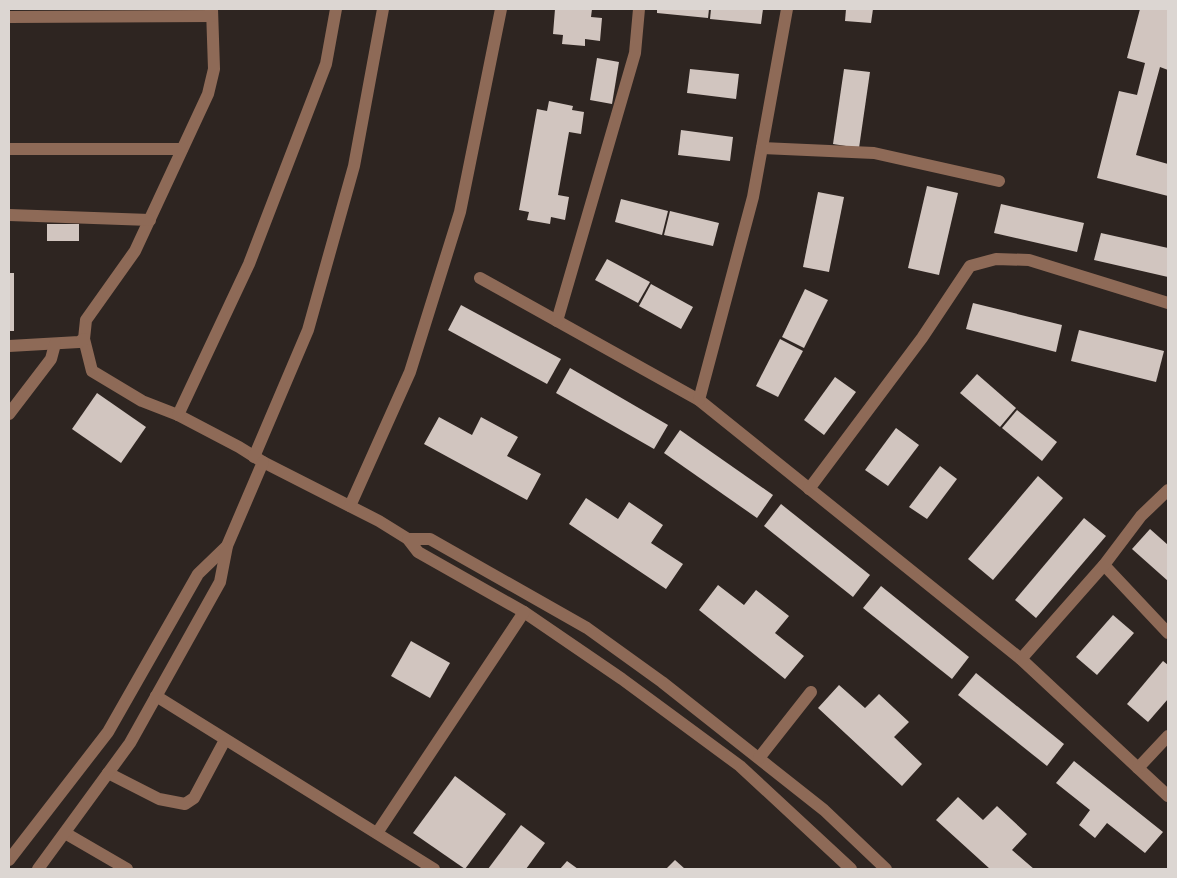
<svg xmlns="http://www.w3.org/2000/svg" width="1177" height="878" viewBox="0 0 1177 878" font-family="'Public Sans',sans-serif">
	<rect width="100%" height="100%" fill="#2e2521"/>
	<g fill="#d1c5bf">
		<polygon points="555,9 592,9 591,17 602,18 600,41 585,39 585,46 562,44 563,35 553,34"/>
		<polygon points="657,9 709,9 708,18 657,13"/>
		<polygon points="711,9 763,9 761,24 710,19"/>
		<polygon points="846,9 873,9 871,23 845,21"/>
		<polygon points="1140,9 1168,9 1168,70 1160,67 1136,155 1168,164 1168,196 1097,178 1119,91 1137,95 1145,63 1127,58"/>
		<polygon points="597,58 619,62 612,104 590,100"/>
		<polygon points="690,69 739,74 736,99 687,93"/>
		<polygon points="844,69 870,72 859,148 833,144"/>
		<polygon points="549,101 573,106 572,110 584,112 581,134 569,132 558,195 569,197 565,220 551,217 550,224 527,220 529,212 519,210 537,109 547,111"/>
		<polygon points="681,130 733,137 730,161 678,155"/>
		<polygon points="927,186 958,193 939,275 908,268"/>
		<polygon points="818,192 844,197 829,272 803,267"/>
		<polygon points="621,199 668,211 662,235 615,222"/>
		<polygon points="1001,204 1084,223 1077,252 994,233"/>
		<polygon points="670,211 719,223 713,246 664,235"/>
		<rect x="47" y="224" width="32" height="17"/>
		<polygon points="1101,233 1168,248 1168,277 1094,260"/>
		<polygon points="607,259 650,282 638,303 595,280"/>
		<rect x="9" y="273" width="5" height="58"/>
		<polygon points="651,284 693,307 681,329 639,306"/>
		<polygon points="805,289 828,300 804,348 782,337"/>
		<polygon points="973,303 1062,325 1056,352 966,329"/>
		<polygon points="461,305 561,359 547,384 448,330"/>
		<polygon points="1079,330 1164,351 1156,382 1071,361"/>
		<polygon points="780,339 803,351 778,397 756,386"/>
		<polygon points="570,368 668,425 654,449 556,393"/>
		<polygon points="977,374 1016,408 1000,427 960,393"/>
		<polygon points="835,377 856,392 824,435 804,420"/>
		<polygon points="97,393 146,427 121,463 72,429"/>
		<polygon points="1017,410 1057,442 1042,461 1002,428"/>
		<polygon points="439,417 472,435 481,417 518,437 507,456 541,474 527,500 424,444"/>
		<polygon points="896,428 919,445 888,486 865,470"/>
		<polygon points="680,430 773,495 757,518 664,453"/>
		<polygon points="940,466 957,479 927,519 909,507"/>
		<polygon points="1038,476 1063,498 993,580 968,559"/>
		<polygon points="586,498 618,519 629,502 663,525 651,543 683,564 666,589 569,524"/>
		<polygon points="781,504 870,575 853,597 764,526"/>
		<polygon points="1084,518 1106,536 1036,618 1015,600"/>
		<polygon points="1150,529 1168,545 1168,581 1132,549"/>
		<polygon points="718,585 744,605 756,590 789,616 775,633 804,656 785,679 699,610"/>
		<polygon points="881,586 969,657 952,679 863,608"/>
		<polygon points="1113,615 1134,633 1097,675 1076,657"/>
		<polygon points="411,641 450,663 430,698 391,676"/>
		<polygon points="1163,661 1168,665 1168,699 1148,722 1127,704"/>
		<polygon points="976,673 1064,744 1047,766 958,695"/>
		<polygon points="839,685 865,708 879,694 909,722 894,737 922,764 902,786 818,708"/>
		<polygon points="1074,761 1163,832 1145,853 1107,823 1095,838 1079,825 1090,810 1056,783"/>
		<polygon points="455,776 506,814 465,869 413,833"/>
		<polygon points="958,797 983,820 997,806 1027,834 1012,850 1034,869 990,869 936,820"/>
		<polygon points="521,825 545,843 526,869 488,869"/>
		<polygon points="675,860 685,869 666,869"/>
		<polygon points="567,861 578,869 560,869"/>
	</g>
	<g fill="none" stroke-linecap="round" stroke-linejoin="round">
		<g stroke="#8e6a57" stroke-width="12">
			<polyline points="212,9 214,69 208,94 135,251 86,320 84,339 92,371 142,401 178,415 239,447 263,462 379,521 408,539 418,552 524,612 622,679 740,766 851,869"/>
			<polyline points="9,17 212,16"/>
			<polyline points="762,148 874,153 999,181"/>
			<polyline points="9,149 182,149"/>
			<polyline points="9,215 150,220"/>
			<polyline points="480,278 699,400 1021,659 1168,796"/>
			<polyline points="557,321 635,53 639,9"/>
			<polyline points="9,346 79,342 84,339"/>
			<polyline points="699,400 753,197 787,9"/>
			<polyline points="9,414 51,359 55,344"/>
			<polyline points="178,415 249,264 326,64 336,9"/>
			<polyline points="254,457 308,330 354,166 383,9"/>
			<polyline points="809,489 922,338 970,266 996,259 1029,260 1168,303"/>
			<polyline points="350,506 410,372 460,212 501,9"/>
			<polyline points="408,539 430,539 587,628 662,682 824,810 886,869"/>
			<polyline points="1104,565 1168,633"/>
			<polyline points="1021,659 1104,565 1141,516 1168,490"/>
			<polyline points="156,696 434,869"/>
			<polyline points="759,758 811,692"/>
			<polyline points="1138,768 1168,736"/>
			<polyline points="108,773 159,799 185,804 194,798 225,740"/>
			<polyline points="65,833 127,869"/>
			<polyline points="377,833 524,612"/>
			<polyline points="9,860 108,732 198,574 227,546"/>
			<polyline points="38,869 130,743 220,582 227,546 263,462"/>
		</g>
	</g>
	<rect width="1177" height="878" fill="none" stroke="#dcd6d2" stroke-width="20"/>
</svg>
